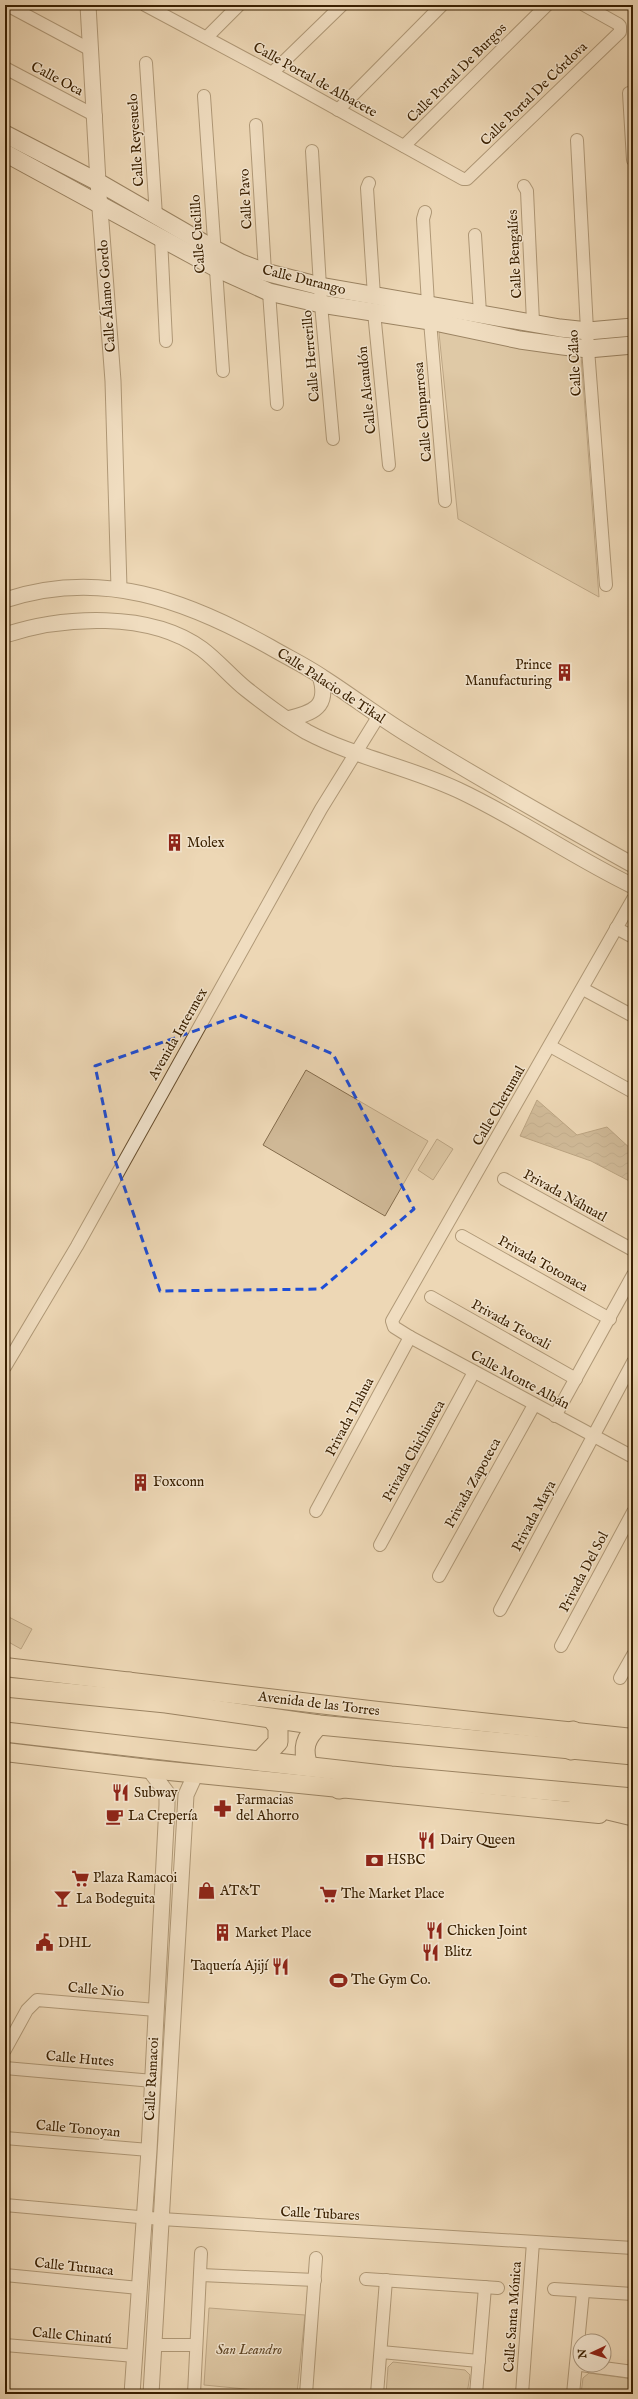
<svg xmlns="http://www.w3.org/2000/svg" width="638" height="2399" viewBox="0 0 638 2399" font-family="'IM FELL English',serif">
	<defs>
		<pattern id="water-waves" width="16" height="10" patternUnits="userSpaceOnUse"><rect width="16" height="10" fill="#b09978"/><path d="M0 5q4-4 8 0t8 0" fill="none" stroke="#907c60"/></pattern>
	</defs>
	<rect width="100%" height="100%" fill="#edd7b5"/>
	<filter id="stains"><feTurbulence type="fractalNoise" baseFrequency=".005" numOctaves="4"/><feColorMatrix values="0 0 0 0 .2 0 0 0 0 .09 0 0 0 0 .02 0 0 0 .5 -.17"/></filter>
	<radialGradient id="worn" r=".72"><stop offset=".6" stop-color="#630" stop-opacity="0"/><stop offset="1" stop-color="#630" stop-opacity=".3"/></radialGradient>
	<g fill="#cfb896" stroke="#846c4c">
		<polygon points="443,330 581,355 599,597 458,519 439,333"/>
		<polygon points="306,1070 428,1141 385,1216 263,1145"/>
		<polygon points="437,1139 453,1149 433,1180 418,1170"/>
		<polygon points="5,1615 32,1629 21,1649 5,1640"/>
		<polygon points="209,2308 305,2315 297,2394 204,2385"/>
		<polygon points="393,2362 465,2370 470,2375 467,2394 386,2394 388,2367"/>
		<polygon points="589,2373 633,2379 633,2394 581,2394 583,2378"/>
	</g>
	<polygon fill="url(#water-waves)" stroke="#816948" points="537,1100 577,1135 607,1127 633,1151 633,1183 591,1161 520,1136"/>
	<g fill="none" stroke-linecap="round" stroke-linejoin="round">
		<defs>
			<g id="minor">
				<polyline points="7,5 91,50"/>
				<polyline points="145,5 272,73 463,179 467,179 620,32 620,26 618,24 584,5"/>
				<polyline points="207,37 239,5"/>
				<polyline points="146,63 156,216"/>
				<polyline points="5,68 96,116"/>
				<polyline points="272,73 342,5"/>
				<polyline points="629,93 633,160"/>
				<polyline points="204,96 223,371"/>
				<polyline points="338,110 442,5"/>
				<polyline points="256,125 265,272"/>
				<polyline points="577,140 588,349 606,585"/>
				<polyline points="404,146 547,5"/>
				<polyline points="312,151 321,304 333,439"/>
				<polyline points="369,183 367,188 374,296"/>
				<polyline points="524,186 527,191 533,322"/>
				<polyline points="425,212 423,219 428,304"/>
				<polyline points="475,235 480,313"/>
				<polyline points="161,238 166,341"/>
				<polyline points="269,292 277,404"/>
				<polyline points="374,312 389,465"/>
				<polyline points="430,321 445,501"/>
				<polyline points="633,899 392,1321 394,1327 410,1337 633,1457"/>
				<polyline points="616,928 633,937"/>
				<polyline points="583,989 633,1016"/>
				<polyline points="550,1046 633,1092"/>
				<polyline points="504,1179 633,1250"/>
				<polyline points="462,1236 610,1319"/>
				<polyline points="431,1297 576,1379"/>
				<polyline points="5,1367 77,1246 321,809 378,717"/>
				<polyline points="555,1416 633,1275"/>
				<polyline points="316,1511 410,1337"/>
				<polyline points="380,1545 474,1372"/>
				<polyline points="439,1576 534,1405"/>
				<polyline points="500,1610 633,1362"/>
				<polyline points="561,1646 633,1512"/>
				<polyline points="620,1678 633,1655"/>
				<polyline points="5,2050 27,2010 37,2000 156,2010"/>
				<polyline points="5,2068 153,2081"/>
				<polyline points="5,2138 149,2150"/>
				<polyline points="5,2205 161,2219 633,2248"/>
				<polyline points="5,2275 139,2288"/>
				<polyline points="201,2275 315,2280"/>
				<polyline points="366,2279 498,2288"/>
				<polyline points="554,2289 633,2294"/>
				<polyline points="5,2345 135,2356"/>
				<polyline points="154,2345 196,2345"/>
				<polyline points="381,2352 479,2361"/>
				<polyline points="581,2365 633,2372"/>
				<polyline points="194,2394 201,2253"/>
				<polyline points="306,2394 316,2258"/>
				<polyline points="377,2394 386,2280"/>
				<polyline points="476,2394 485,2287"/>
				<polyline points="522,2394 533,2242"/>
				<polyline points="573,2394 583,2292"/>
			</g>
			<g id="tertiary">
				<polyline points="88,5 98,182 113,381 119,588"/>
				<path d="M5,600c96,-32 181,0 265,47 17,10 36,19 52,30 30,19 58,41 88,59 73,45 148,87 223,129"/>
				<path d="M5,635c58,-19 145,-24 197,14 16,12 29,28 44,40 19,15 40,31 61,43 47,25 102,35 151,58 60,28 115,67 175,96"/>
				<path d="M287,719c26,-6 43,-12 33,-43"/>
				<polyline points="132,2394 149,2150 167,1805 167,1793 149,1769"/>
				<polyline points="151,2394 186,1795 196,1773"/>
			</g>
			<g id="secondary">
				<polyline points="5,134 98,182 214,249 241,263 265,272 320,286 560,328 588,331 633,327"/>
				<polyline points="5,153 216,268 269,292 321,304 430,321 520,340 563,346 588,349 633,345"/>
			</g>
			<g id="primary">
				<polyline points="5,1667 378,1711 633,1738"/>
				<polyline points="5,1752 149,1769 599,1814"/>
			</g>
			<g id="trunk">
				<polyline points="129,1682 161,1701"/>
				<polyline points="5,1687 166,1703 319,1725 633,1755"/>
				<polyline points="5,1732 391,1776 633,1798"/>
				<polyline points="571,1750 573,1731"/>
				<polyline points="260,1761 278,1742 278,1727 272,1719"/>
				<path d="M308,1766c-6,-18 -3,-28 11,-41"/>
				<polyline points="339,1789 379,1779"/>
				<polyline points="579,1803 633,1816"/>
			</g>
		</defs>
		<use href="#minor" stroke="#674e2e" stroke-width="14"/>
		<use href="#tertiary" stroke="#674e2e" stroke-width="17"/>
		<use href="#secondary" stroke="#3a2001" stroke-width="19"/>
		<use href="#primary" stroke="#3a2001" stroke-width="20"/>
		<use href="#trunk" stroke="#3a2001" stroke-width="21"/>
		<use href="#minor" stroke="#f3e5cf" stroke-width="12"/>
		<use href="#tertiary" stroke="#f3e5cf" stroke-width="15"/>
		<use href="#secondary" stroke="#f3e5cf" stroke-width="17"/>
		<use href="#primary" stroke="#edd7b5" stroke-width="18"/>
		<use href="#trunk" stroke="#edd7b5" stroke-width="19"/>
	</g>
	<path d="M0 0H638V2399H0ZM240,1015l93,39 81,155 -93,80 -161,2 -45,-131 -20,-94z" fill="#edd7b5" fill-opacity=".55" fill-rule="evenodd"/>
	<path fill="none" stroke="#1d4ed8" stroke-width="3" stroke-dasharray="8 5" stroke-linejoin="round" d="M240,1015l93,39 81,155 -93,80 -161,2 -45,-131 -20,-94z"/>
	<defs>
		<symbol id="building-bare" viewBox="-9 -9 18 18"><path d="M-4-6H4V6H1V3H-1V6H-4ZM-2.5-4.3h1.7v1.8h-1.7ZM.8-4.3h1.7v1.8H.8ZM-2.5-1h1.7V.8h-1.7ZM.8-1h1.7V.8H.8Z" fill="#8f2418" stroke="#f3e5cf" stroke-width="2.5" paint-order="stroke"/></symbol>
		<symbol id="restaurant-bare" viewBox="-9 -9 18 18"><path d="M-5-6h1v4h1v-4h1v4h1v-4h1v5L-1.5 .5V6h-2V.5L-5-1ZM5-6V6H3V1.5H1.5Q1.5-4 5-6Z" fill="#8f2418" stroke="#f3e5cf" stroke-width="2.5" paint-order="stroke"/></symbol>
		<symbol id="pharmacy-bare" viewBox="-9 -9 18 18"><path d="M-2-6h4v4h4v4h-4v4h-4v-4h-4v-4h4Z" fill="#8f2418" stroke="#f3e5cf" stroke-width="2.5" paint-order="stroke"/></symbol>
		<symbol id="cafe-bare" viewBox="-9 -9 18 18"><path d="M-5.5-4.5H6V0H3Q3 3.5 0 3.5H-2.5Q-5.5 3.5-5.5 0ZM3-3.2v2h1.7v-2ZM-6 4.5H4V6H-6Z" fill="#8f2418" stroke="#f3e5cf" stroke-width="2.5" paint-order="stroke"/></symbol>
		<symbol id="bank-bare" viewBox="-9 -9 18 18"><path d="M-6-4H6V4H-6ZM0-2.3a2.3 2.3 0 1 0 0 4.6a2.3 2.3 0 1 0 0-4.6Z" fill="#8f2418" stroke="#f3e5cf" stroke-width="2.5" paint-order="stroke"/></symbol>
		<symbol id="supermarket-bare" viewBox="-9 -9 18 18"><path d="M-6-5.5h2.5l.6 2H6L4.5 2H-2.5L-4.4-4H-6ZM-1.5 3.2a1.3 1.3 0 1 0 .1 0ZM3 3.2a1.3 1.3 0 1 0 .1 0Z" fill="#8f2418" stroke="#f3e5cf" stroke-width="2.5" paint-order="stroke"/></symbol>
		<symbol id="shop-bare" viewBox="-9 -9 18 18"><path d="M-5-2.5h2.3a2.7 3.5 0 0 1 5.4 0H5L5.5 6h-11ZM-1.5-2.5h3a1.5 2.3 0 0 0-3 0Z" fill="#8f2418" stroke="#f3e5cf" stroke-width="2.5" paint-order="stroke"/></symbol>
		<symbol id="bar-bare" viewBox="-9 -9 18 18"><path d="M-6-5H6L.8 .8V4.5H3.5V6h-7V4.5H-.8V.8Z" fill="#8f2418" stroke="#f3e5cf" stroke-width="2.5" paint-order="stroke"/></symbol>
		<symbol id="civic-bare" viewBox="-9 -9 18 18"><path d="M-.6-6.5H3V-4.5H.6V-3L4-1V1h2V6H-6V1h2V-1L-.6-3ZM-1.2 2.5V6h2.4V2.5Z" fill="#8f2418" stroke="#f3e5cf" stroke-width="2.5" paint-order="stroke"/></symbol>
		<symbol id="stadium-bare" viewBox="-9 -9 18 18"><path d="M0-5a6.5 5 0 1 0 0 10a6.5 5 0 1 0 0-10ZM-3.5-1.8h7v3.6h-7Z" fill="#8f2418" stroke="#f3e5cf" stroke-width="2.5" paint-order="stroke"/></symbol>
	</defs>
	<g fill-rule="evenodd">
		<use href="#building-bare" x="552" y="660" width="25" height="25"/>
		<use href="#building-bare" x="162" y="830" width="25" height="25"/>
		<use href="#building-bare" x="128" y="1470" width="25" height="25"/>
		<use href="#restaurant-bare" x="108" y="1780" width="25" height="25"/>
		<use href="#pharmacy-bare" x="210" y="1796" width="25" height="25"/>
		<use href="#cafe-bare" x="102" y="1804" width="25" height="25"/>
		<use href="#restaurant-bare" x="414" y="1828" width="25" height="25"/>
		<use href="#bank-bare" x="362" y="1848" width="25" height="25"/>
		<use href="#supermarket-bare" x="68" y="1866" width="25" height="25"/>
		<use href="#shop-bare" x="194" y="1878" width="25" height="25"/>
		<use href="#supermarket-bare" x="316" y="1882" width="25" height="25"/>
		<use href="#bar-bare" x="50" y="1886" width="25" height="25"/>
		<use href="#restaurant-bare" x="422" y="1918" width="25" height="25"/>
		<use href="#building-bare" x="210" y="1920" width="25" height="25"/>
		<use href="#civic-bare" x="32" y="1930" width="25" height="25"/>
		<use href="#restaurant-bare" x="418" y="1940" width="25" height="25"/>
		<use href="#restaurant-bare" x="268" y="1954" width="25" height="25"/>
		<use href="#stadium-bare" x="326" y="1968" width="25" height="25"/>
	</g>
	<g text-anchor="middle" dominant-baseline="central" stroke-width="3" stroke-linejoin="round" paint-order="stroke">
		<g font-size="14" fill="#3a2001" stroke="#f3e5cf">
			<text transform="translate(457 73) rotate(-45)">Calle Portal De Burgos</text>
			<text transform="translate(57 79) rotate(28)">Calle Oca</text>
			<text transform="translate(315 80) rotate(29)">Calle Portal de Albacete</text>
			<text transform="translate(534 94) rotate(-44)">Calle Portal De Córdova</text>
			<text transform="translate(136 140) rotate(-94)">Calle Reyesuelo</text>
			<text transform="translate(246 199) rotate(-93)">Calle Pavo</text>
			<text transform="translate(198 234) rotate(-94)">Calle Cuclillo</text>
			<text transform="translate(515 254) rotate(-93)">Calle Bengalíes</text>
			<text transform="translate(304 280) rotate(14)">Calle Durango</text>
			<text transform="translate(107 296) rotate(-94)">Calle Álamo Gordo</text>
			<text transform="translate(311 356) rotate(-95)">Calle Herrerillo</text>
			<text transform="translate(575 363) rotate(-93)">Calle Cálao</text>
			<text transform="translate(367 390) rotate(-96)">Calle Alcaudón</text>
			<text transform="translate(423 412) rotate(-95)">Calle Chuparrosa</text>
			<text transform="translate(331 686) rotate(33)">Calle Palacio de Tikal</text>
			<text transform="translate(178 1034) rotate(-60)">Avenida Intermex</text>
			<text transform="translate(499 1106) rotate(-60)">Calle Chetumal</text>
			<text transform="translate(565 1196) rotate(29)">Privada Náhuatl</text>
			<text transform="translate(543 1264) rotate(29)">Privada Totonaca</text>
			<text transform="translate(511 1325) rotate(29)">Privada Teocali</text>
			<text transform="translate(520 1380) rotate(28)">Calle Monte Albán</text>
			<text transform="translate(350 1417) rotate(-62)">Privada Tlahua</text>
			<text transform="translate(414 1451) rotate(-61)">Privada Chichimeca</text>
			<text transform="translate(473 1483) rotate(-61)">Privada Zapoteca</text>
			<text transform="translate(534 1516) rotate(-62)">Privada Maya</text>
			<text transform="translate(584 1572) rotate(-62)">Privada Del Sol</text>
			<text transform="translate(319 1704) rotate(7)">Avenida de las Torres</text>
			<text transform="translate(96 1990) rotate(5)">Calle Nio</text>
			<text transform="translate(80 2059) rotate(5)">Calle Hutes</text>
			<text transform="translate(152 2079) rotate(-87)">Calle Ramacoi</text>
			<text transform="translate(78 2129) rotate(5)">Calle Tonoyan</text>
			<text transform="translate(320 2214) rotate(3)">Calle Tubares</text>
			<text transform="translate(74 2267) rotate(6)">Calle Tutuaca</text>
			<text transform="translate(513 2317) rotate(-86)">Calle Santa Mónica</text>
			<text transform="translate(72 2336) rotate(5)">Calle Chinatú</text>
		</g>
		<g font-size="14" fill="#3a2001" stroke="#f3e5cf" text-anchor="start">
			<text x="552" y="665" text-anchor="end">Prince<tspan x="552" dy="16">Manufacturing</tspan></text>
			<text x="187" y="843">Molex</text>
			<text x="153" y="1482">Foxconn</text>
			<text x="134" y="1793">Subway</text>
			<text x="236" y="1800">Farmacias<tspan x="236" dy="16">del Ahorro</tspan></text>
			<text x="128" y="1816">La Crepería</text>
			<text x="440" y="1840">Dairy Queen</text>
			<text x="387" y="1860">HSBC</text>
			<text x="93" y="1878">Plaza Ramacoi</text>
			<text x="220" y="1891">AT&amp;T</text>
			<text x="341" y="1894">The Market Place</text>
			<text x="76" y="1899">La Bodeguita</text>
			<text x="447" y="1931">Chicken Joint</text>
			<text x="235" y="1933">Market Place</text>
			<text x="58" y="1943">DHL</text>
			<text x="444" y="1952">Blitz</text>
			<text x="268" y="1966" text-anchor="end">Taquería Ajijí</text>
			<text x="351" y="1980">The Gym Co.</text>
		</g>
		<g font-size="14" font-style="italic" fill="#5f4626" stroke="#f3e5cf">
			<text x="249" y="2350">San Leandro</text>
		</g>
	</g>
	<rect width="638" height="2399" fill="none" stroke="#edd7b5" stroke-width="20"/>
	<rect x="6" y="6" width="626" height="2387" fill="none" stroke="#3a2001" stroke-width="2"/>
	<rect x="10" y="10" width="618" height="2379" fill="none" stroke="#3a2001"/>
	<g transform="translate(592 2353) rotate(266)"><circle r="19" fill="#f3e5cf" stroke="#a9967d"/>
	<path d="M0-3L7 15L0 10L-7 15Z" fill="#8f2418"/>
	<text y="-6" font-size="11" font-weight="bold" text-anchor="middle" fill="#3a2001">N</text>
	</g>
	<rect width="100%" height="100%" filter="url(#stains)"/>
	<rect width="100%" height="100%" fill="url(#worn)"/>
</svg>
